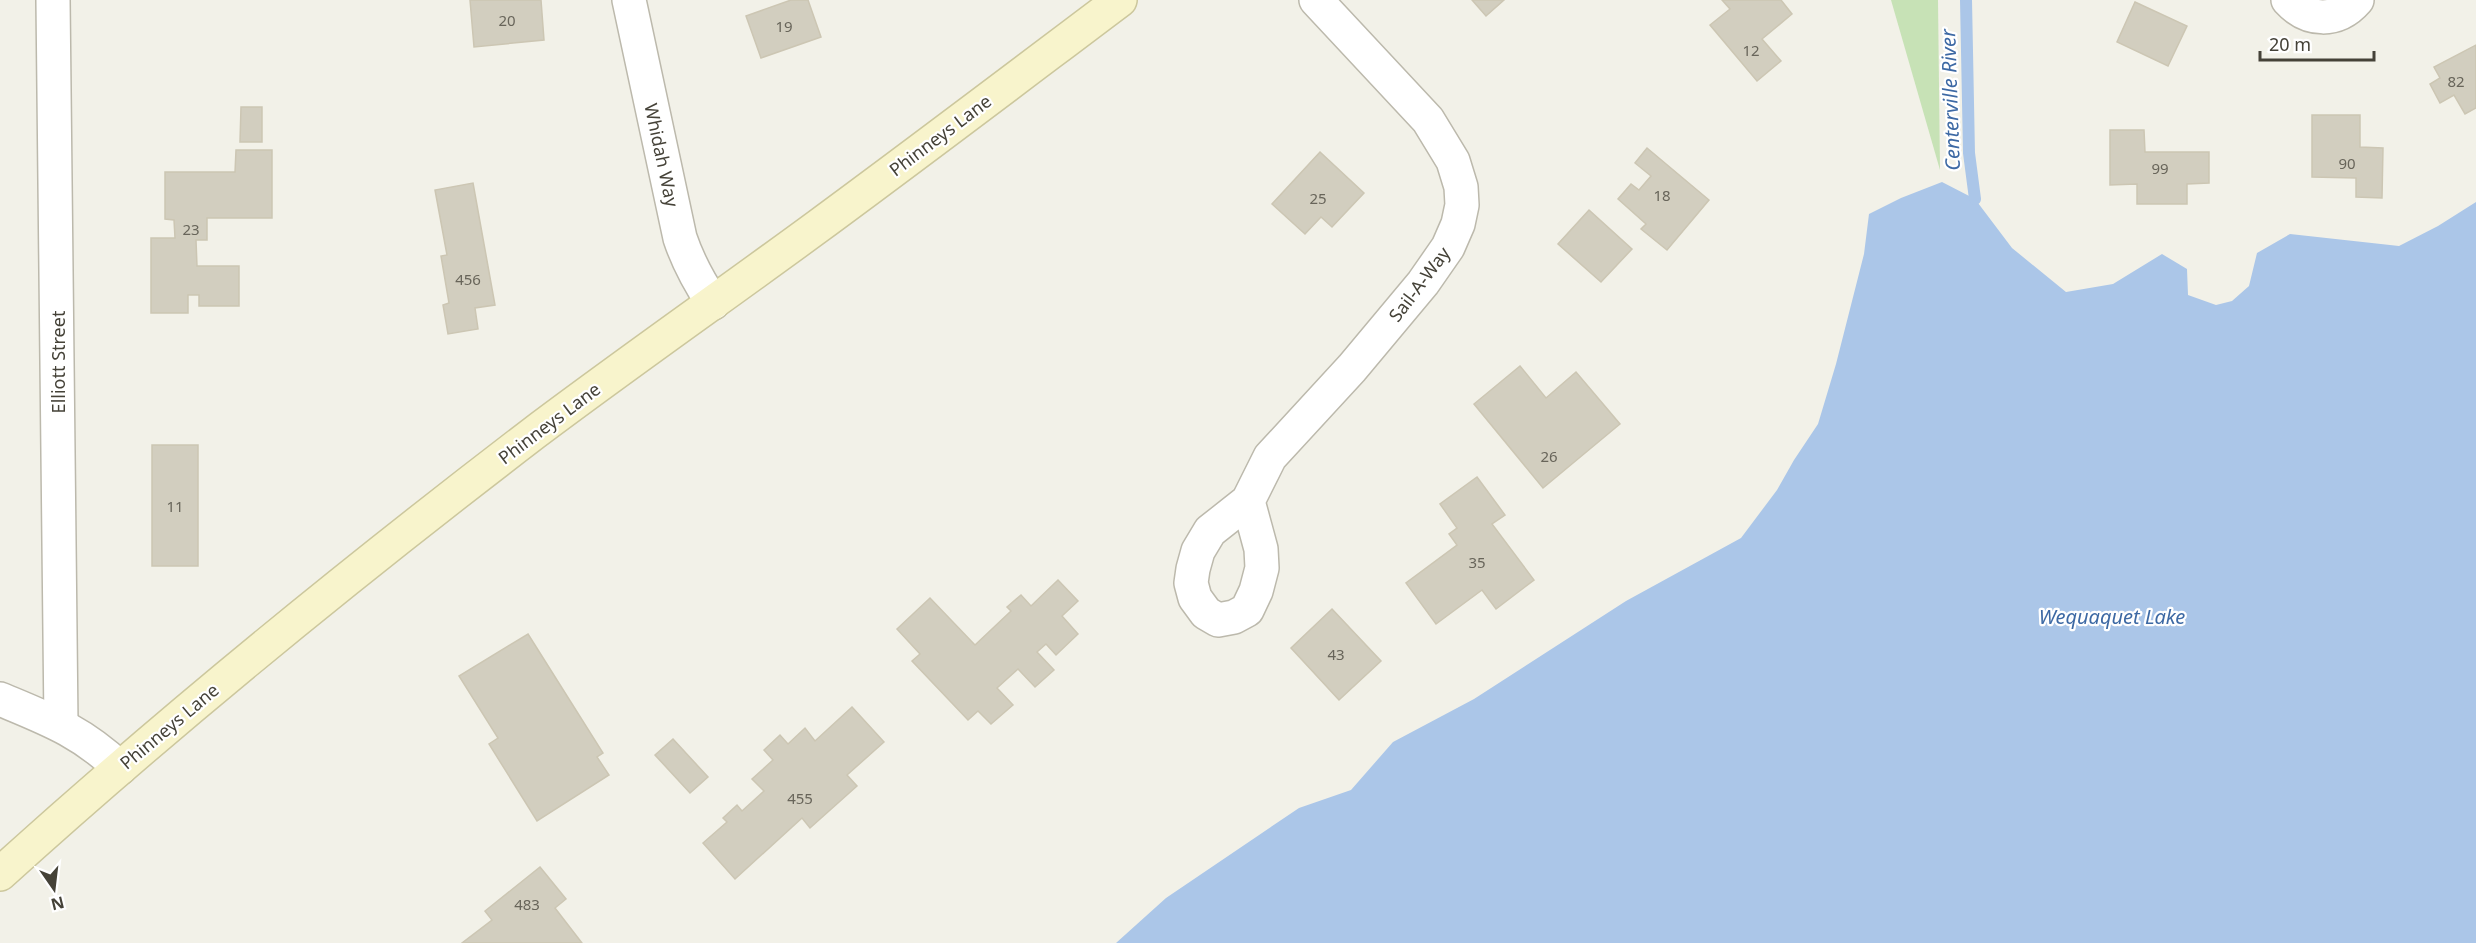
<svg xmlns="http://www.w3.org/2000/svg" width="2476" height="943" viewBox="0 0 2476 943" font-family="'Noto Sans',sans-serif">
	<rect width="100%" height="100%" fill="#f2f1e8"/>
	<polygon fill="#c7e2b6" points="1891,0 1938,0 1940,170"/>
	<polygon fill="#abc6e8" points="1942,182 1975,199 2012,248 2066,292 2113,284 2162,254 2187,269 2188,295 2216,305 2232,301 2249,286 2257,253 2290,234 2399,246 2438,226 2476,202 2476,943 1116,943 1166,898 1299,808 1351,790 1393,742 1474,699 1626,601 1741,538 1777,490 1794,460 1818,424 1836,364 1864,254 1869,214 1901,198"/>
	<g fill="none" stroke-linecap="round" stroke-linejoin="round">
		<polyline stroke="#abc6e8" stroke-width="12" points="1966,0 1969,153 1975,199"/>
	</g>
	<g fill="#d2cebf" stroke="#ccc6b3" stroke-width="1.5">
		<polygon points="470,0 541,0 544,40 474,47"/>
		<polygon points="791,0 808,0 821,37 761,58 746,16"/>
		<polygon points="1472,0 1504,0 1486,16"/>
		<polygon points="1722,0 1781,0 1792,14 1762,39 1781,61 1757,81 1710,25 1730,9"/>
		<polygon points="2135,2 2187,26 2168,66 2117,42"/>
		<polygon points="2476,45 2476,108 2465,114 2454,95 2440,103 2430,84 2440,78 2434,67"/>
		<polygon points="241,107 262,107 262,142 240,142"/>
		<polygon points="2312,115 2360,115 2360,147 2383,148 2382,198 2356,197 2356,178 2312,177"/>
		<polygon points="2110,130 2144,130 2145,152 2209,152 2209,183 2187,184 2187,204 2137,204 2137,184 2110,185"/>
		<polygon points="1647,148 1709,200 1667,250 1641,229 1646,224 1618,199 1631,184 1639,190 1651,176 1635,163"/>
		<polygon points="236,150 272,150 272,218 207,218 207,240 196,240 197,266 239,266 239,306 199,306 199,295 188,295 188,313 151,313 151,238 175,238 174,220 165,219 165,172 235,172"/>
		<polygon points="1320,152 1364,193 1332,227 1321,217 1305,234 1272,204"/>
		<polygon points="473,183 495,305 475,308 478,329 448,334 443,305 449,303 441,256 447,255 435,190"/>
		<polygon points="1589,210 1632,249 1601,282 1558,244"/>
		<polygon points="1520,366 1546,398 1576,372 1620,424 1543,488 1474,404"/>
		<rect x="152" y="445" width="46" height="121"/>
		<polygon points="1477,477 1505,515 1492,524 1534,580 1496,609 1482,590 1436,624 1406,583 1457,545 1449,534 1457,528 1440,504"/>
		<polygon points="1058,580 1078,601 1062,616 1078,634 1056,655 1046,644 1037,652 1054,670 1035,687 1018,669 997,688 1013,705 991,724 978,711 968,720 912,661 920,654 897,629 930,598 975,645 1011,611 1007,607 1021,595 1031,606"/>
		<polygon points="1332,609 1381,661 1339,700 1291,648"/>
		<polygon points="528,634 603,753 597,757 609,775 537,821 489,744 498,738 459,676"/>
		<polygon points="852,707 884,742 847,775 857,786 810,828 802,818 735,879 703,843 727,822 723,818 737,805 742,811 764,791 752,779 773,760 764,750 780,735 788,744 805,728 815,741"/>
		<polygon points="673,739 708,777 690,793 655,755"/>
		<polygon points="540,867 566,899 555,908 582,943 462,943 492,920 485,911"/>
	</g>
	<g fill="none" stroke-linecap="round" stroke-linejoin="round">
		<defs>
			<g id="street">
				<polyline points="53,0 61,724"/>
				<path d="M629,0l51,238c8,24 19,44 33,65"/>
				<path d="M2288,0c20,22 49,23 69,0"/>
				<polyline points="1248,501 1261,549 1262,568 1256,591 1247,610 1234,617 1218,620 1206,613 1195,598 1191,583 1193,569 1198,551 1210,531 1248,501 1270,457 1352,368 1423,283 1448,247 1458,224 1462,205 1461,187 1453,161 1428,120 1316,0"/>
				<path d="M0,699c48,20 81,32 120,69"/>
			</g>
			<path id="secondary" d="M0,874c171,-155 351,-301 534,-441 93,-70 189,-137 283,-206 102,-75 202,-151 303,-227"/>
		</defs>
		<use href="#street" stroke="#bcb9ac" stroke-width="36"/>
		<use href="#secondary" stroke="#ccc79d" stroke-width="36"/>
		<use href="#street" stroke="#fff" stroke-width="33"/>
		<use href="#secondary" stroke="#f8f4cc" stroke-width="33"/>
	</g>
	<g text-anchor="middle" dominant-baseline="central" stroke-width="4.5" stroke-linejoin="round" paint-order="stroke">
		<g font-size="15" fill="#68655a">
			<text x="507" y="20">20</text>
			<text x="784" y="26">19</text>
			<text x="1751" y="50">12</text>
			<text x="2456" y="81">82</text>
			<text x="2347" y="163">90</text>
			<text x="2160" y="168">99</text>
			<text x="1662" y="195">18</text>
			<text x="1318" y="198">25</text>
			<text x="191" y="229">23</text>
			<text x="468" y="279">456</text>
			<text x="1549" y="456">26</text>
			<text x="175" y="506">11</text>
			<text x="1477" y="562">35</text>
			<text x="1336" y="654">43</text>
			<text x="800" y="798">455</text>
			<text x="527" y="904">483</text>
		</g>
		<g font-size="18" fill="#454238" stroke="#fff">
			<text transform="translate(940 135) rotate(-37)">Phinneys Lane</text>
			<text transform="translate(662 155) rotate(78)">Whidah Way</text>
			<text transform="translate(1419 284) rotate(-53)">Sail-A-Way</text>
			<text transform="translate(58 362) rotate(-90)">Elliott Street</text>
			<text transform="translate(549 423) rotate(-37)">Phinneys Lane</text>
			<text transform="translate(169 726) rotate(-40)">Phinneys Lane</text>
		</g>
		<g font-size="20" font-style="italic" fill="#3d69a4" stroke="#fff">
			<text transform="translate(1950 100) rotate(-92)">Centerville River</text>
			<text x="2112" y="616">Wequaquet Lake</text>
		</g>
	</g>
	<g transform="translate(54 889) rotate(166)" stroke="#ffffff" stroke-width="4.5" paint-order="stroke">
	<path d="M0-4.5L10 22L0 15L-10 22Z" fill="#454238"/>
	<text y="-9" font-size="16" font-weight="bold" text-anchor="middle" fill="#454238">N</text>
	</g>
	<path d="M2260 51v9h114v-9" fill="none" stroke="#454238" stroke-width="3"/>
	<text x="2269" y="51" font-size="18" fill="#454238" stroke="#ffffff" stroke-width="4.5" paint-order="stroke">20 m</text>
</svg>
